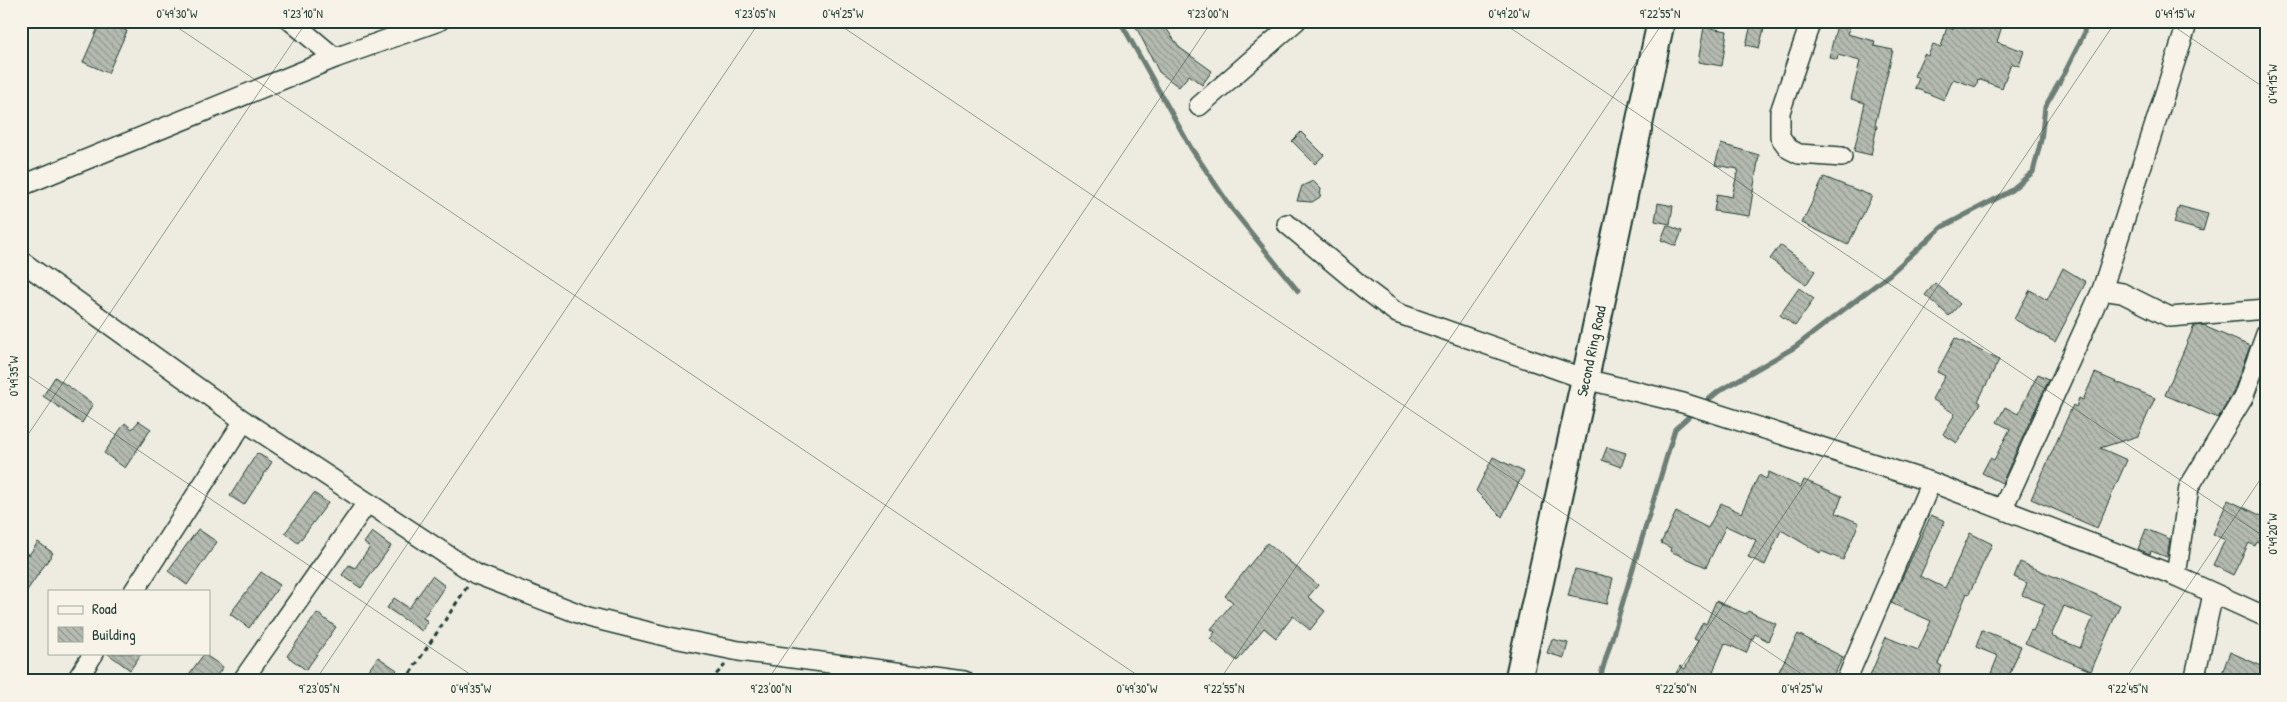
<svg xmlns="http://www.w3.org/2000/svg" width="2287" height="702" viewBox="0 0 2287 702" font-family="'Patrick Hand',sans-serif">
	<defs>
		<pattern id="building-back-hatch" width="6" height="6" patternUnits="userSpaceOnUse" patternTransform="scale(1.25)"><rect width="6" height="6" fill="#b5bbb0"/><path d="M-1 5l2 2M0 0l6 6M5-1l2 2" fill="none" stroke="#939990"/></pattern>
	</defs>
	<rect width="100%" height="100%" fill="#eeece1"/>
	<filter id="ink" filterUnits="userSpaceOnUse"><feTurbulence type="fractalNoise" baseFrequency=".02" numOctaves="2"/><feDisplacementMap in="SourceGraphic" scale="10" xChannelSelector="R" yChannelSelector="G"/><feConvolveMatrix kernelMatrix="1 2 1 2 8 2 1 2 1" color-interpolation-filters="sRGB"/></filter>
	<g filter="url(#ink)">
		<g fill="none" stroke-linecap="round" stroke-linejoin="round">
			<g stroke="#6c7e74" stroke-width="5">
				<polyline points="1120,21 1191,148 1232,209 1298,291"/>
				<polyline points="1703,404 1719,391 1795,347 1890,274 1942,227 2009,192 2033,172 2041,140 2045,107 2064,74 2084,34 2085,21"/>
				<polyline points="1599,681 1675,429 1695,411"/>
			</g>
		</g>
		<g fill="url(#building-back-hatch)" stroke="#1f3d34" fill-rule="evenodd">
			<polygon points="101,21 127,31 108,73 83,62"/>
			<polygon points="1133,21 1161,21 1180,48 1212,71 1202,85 1189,75 1179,87 1159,72"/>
			<polygon points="1752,21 1766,21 1759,48 1746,45"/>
			<polygon points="1838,21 1852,21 1847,34 1875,41 1874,46 1893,50 1875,125 1877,126 1871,155 1854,151 1865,103 1851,99 1860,61 1838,55 1837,60 1829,57"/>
			<polygon points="1956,21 1986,21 2002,26 1997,42 2024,51 2019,66 2011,63 2002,88 1978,79 1976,87 1953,79 1944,100 1915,88 1919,78 1914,76 1924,54 1928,56 1933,44 1941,47 1947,27 1953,29"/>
			<polygon points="1704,27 1727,31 1722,66 1698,62"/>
			<polygon points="1301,132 1324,155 1315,164 1292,141"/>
			<polygon points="1721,144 1759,155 1749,216 1714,211 1717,194 1732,197 1738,169 1715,165"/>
			<polygon points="1824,177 1872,196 1848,245 1802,223"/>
			<polygon points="1313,181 1321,189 1320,197 1312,202 1297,201 1302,186"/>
			<polygon points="1658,203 1673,206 1670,224 1655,221"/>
			<polygon points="2179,206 2208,214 2203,231 2174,223"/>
			<polygon points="1667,225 1682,231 1676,246 1661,240"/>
			<polygon points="1780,245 1815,271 1806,285 1770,259"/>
			<polygon points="2063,268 2086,282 2055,342 2014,319 2030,290 2047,300"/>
			<polygon points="1935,283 1960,304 1949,316 1925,295"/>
			<polygon points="1799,288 1814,299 1795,326 1780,315"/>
			<polygon points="2206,325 2206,327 2250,346 2233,393 2218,418 2165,395 2194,326"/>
			<polygon points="1955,338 1999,360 1978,401 1981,403 1957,443 1943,434 1955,414 1932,399 1945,376 1937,372"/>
			<polygon points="2095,373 2155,398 2138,436 2100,448 2127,460 2097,528 2031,499 2073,405 2076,407 2079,398 2083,400"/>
			<polygon points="2038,374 2049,379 2002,483 1982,473 1990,458 1994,460 2010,429 1997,422 2005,407 2018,414"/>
			<polygon points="55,377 93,404 82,423 43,396"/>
			<polygon points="139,421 151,429 125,468 104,453 125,423 132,429"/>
			<polygon points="1607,447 1626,453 1621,467 1602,460"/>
			<polygon points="257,453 272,462 244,505 230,496"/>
			<polygon points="1493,457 1524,472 1502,517 1476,491"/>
			<polygon points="1769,472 1801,487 1804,480 1842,496 1836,513 1859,523 1843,560 1821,551 1820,553 1781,530 1765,565 1748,557 1756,540 1726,526 1706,567 1670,551 1671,548 1661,543 1676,512 1708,528 1721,503 1741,513 1759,475 1766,479"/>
			<polygon points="314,493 328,503 298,543 285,533"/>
			<polygon points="2228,500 2266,518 2266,546 2257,542 2255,546 2249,543 2233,575 2213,565 2225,540 2213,534"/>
			<polygon points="1931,515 1945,521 1920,576 1945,588 1970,533 1992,544 1969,594 1967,593 1938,664 1942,666 1936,681 1868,681 1886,637 1918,650 1931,621 1891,603"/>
			<polygon points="198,529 217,542 187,585 168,571"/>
			<polygon points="2146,529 2170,539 2167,557 2151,551 2150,554 2138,549"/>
			<polygon points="372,532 391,546 361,588 342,575 349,565 355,568 370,547 364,543"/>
			<polygon points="38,542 53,553 21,599 21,549 29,555"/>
			<polygon points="1267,543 1318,585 1308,597 1325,611 1310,630 1293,616 1276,638 1264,628 1237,661 1210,639 1215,632 1211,629 1233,602 1225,596"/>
			<path d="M2020,562l100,43 -29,66 -66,-28 6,-13 2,1 12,-27 -23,-9 5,-12 -13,-6zM2064,606l29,12 -13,30 -29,-12z"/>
			<polygon points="1575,569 1613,578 1607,604 1568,596"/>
			<polygon points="261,572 280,585 249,628 230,614"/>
			<polygon points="432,576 445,586 423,618 428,621 422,631 387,608 394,598 409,608"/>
			<polygon points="1716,601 1746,614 1748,611 1776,624 1768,641 1755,634 1746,653 1725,643 1709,681 1672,681 1680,666 1685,669 1698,641 1694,639 1703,622 1706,624"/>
			<polygon points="317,613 336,627 306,670 287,656"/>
			<polygon points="1982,630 2021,646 2007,681 1988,681 1998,656 1976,647"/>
			<polygon points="1798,634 1843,657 1831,681 1774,681"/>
			<polygon points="1552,639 1568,643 1564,658 1547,653"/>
			<polygon points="2230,652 2266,668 2266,681 2219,681"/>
			<polygon points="107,653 142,653 130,670"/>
			<polygon points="204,654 223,667 213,681 184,681"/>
			<polygon points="378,657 397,670 389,681 361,681"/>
		</g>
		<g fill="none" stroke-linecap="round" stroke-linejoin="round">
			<defs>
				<g id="street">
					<polyline points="291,21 335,58"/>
					<polyline points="1811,21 1780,112 1780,137 1789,149 1799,154 1842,157"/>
					<polyline points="1199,106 1296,21"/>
					<polyline points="21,186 335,58 439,21"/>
					<polyline points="1287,224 1365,289 1397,313 1585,379 1683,403 1931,482 2176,576 2266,617"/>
					<polyline points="21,261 244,421 476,574 588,617 669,637 739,651 964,681"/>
					<polyline points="2102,290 2188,21"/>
					<polyline points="2003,508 2102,290 2122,293 2170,317 2266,309"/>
					<polyline points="2176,576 2189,487 2243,398 2266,334"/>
					<polyline points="134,591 244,421"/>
					<polyline points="76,681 94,653"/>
					<polyline points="242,681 367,503"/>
					<polyline points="1846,681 1931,482"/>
					<polyline points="2194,681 2213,594"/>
				</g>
				<polyline id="secondary" points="1518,681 1585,379 1661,21"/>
			</defs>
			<use href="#street" stroke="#1f3d34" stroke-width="22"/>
			<use href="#secondary" stroke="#1f3d34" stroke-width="30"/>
			<g stroke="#1f3d34" stroke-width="3" stroke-dasharray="5 4" stroke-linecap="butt">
				<polyline points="405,681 467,587"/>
				<polyline points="710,681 725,665"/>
			</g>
			<use href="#street" stroke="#f7f3e8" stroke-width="19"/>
			<use href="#secondary" stroke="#f7f3e8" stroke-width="26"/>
		</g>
	</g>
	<path fill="none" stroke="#1f3d34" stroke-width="1" stroke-opacity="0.45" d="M168,21l978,660M834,21l978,660M1500,21l766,517M2166,21l100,68M21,371l459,310M21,445l286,-424M315,681l445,-660M767,681l445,-660M1219,681l445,-660M1672,681l444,-660M2124,681l142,-210"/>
	<g text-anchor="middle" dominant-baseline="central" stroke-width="4" stroke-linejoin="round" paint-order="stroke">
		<g font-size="15" fill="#1f3d34" stroke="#f7f3e8">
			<text transform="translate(1591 351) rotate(-78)">Second Ring Road</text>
		</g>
	</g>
	<rect width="2287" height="702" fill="none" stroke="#f7f3e8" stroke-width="55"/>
	<rect x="48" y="590" width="162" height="65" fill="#f7f3e8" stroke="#a1aaa0"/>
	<rect x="58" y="606" width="25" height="8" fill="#f7f3e8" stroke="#a1aaa0"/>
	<text x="92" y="614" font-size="15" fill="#1f3d34">Road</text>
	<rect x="58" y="627" width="25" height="15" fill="url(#building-back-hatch)" stroke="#a1aaa0"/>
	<text x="92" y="640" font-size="15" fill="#1f3d34">Building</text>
	<rect x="28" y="28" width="2232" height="646" fill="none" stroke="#1f3d34" stroke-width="2"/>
	<g font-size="12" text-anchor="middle" fill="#1f3d34">
		<text x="177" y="18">0°49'30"W</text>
		<text x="303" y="18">9°23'10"N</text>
		<text x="755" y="18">9°23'05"N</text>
		<text x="843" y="18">0°49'25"W</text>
		<text x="1208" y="18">9°23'00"N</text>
		<text x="1509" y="18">0°49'20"W</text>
		<text x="1660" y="18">9°22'55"N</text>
		<text x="2175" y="18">0°49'15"W</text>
		<text transform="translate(2273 84) rotate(-90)" y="4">0°49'15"W</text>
		<text transform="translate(14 376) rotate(-90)" y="4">0°49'35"W</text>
		<text transform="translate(2273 534) rotate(-90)" y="4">0°49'20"W</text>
		<text x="319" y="693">9°23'05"N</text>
		<text x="471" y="693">0°49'35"W</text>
		<text x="771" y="693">9°23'00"N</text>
		<text x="1137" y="693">0°49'30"W</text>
		<text x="1224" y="693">9°22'55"N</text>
		<text x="1676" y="693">9°22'50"N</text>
		<text x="1802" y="693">0°49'25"W</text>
		<text x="2128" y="693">9°22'45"N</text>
	</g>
</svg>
